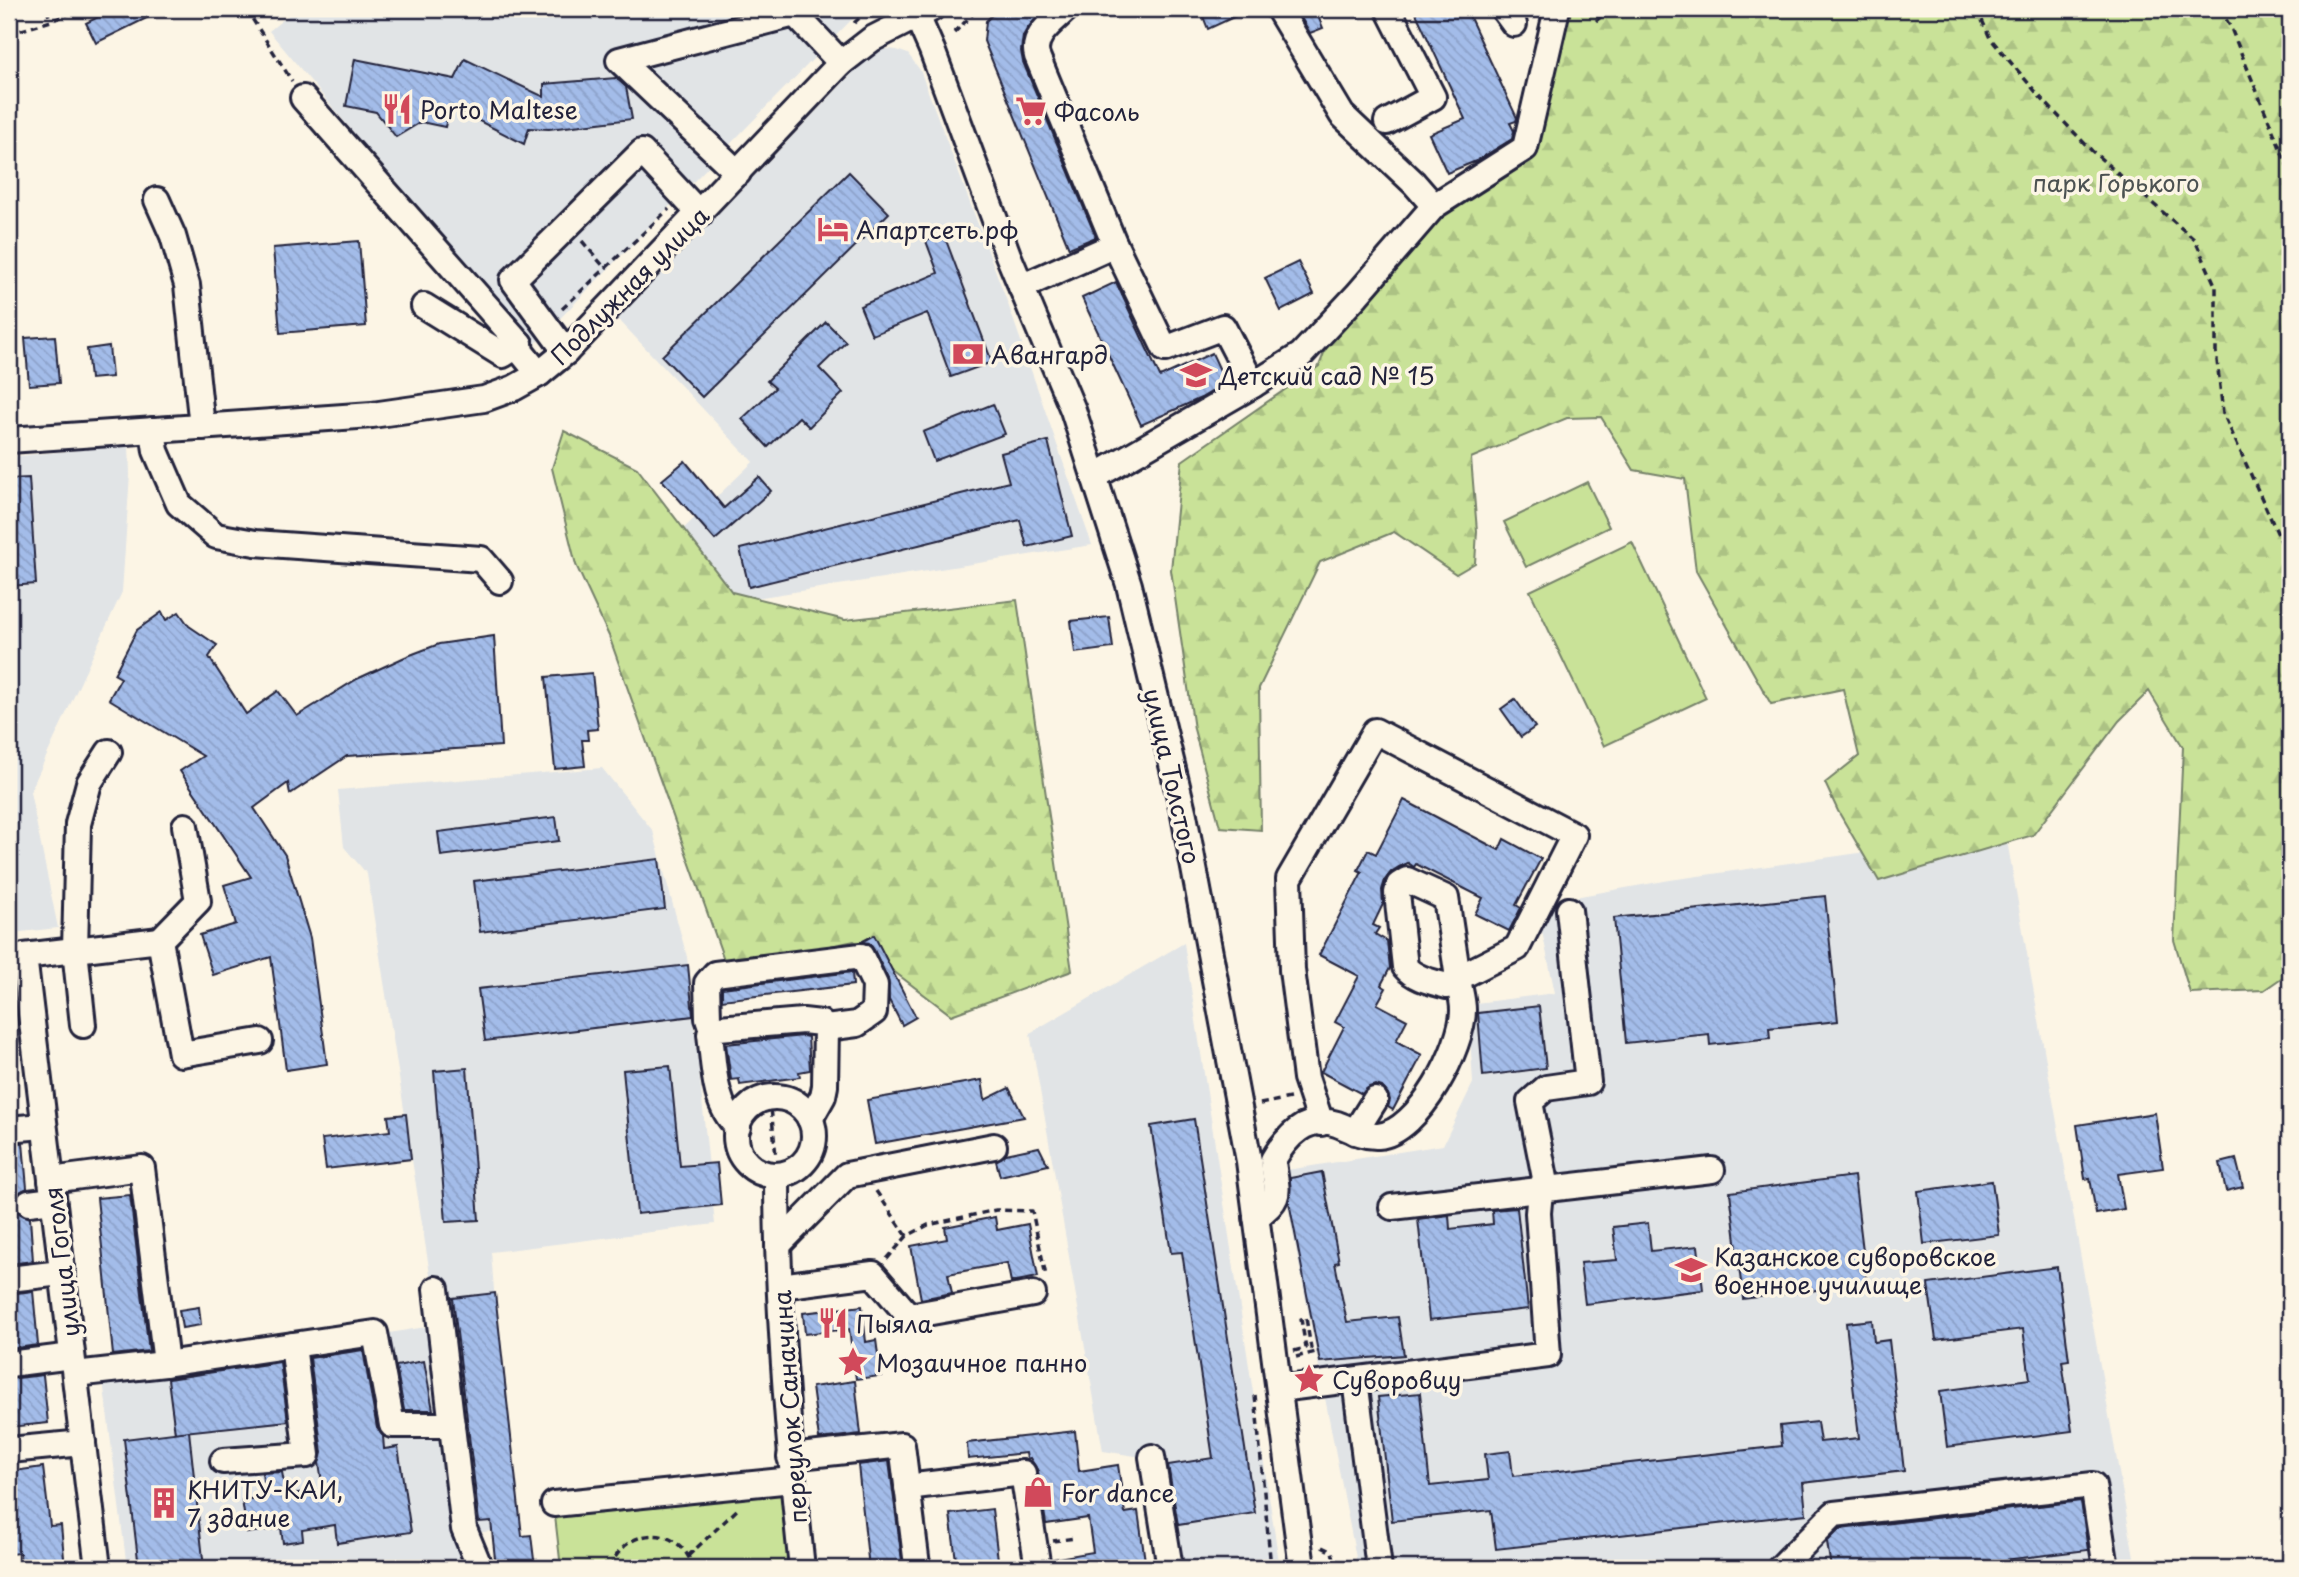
<svg xmlns="http://www.w3.org/2000/svg" width="2299" height="1577" viewBox="0 0 2299 1577" font-family="'Playpen Sans',sans-serif">
	<defs>
		<pattern id="forest-firs" width="22" height="20" patternUnits="userSpaceOnUse" patternTransform="scale(1.75)"><rect width="22" height="20" fill="#c9e298"/><path d="M5 1l3.5 6h-7zM16 11l3.5 6h-7z" fill="#acc284"/></pattern>
		<pattern id="building-back-hatch" width="6" height="6" patternUnits="userSpaceOnUse" patternTransform="scale(1.75)"><rect width="6" height="6" fill="#a3bce9"/><path d="M-1 5l2 2M0 0l6 6M5-1l2 2" fill="none" stroke="#8ca1c9"/></pattern>
	</defs>
	<rect width="100%" height="100%" fill="#fcf5e5"/>
	<filter id="ink" filterUnits="userSpaceOnUse"><feTurbulence type="fractalNoise" baseFrequency=".0143" numOctaves="2"/><feDisplacementMap in="SourceGraphic" scale="14" xChannelSelector="R" yChannelSelector="G"/><feConvolveMatrix kernelMatrix="1 2 1 2 8 2 1 2 1" color-interpolation-filters="sRGB"/></filter>
	<g filter="url(#ink)">
		<g fill="#e1e4e6">
			<polygon points="296,9 862,9 532,347 269,31"/>
			<polygon points="888,49 897,50 908,54 920,70 1008,304 1092,545 730,602 678,534 753,462 618,319 866,59 876,50"/>
			<polygon points="129,445 130,474 122,592 30,792 58,928 12,933 9,940 9,457"/>
			<polygon points="602,768 653,831 687,957 715,1224 491,1252 513,1529 473,1533 475,1568 127,1568 103,1380 438,1325 367,874 344,847 338,790"/>
			<polygon points="2006,835 2136,1568 1358,1568 1281,1171 1443,1145 1473,1083 1468,1004 1555,993 1539,917 1547,902 1670,880 1859,853"/>
			<polygon points="1184,943 1280,1568 1162,1568 1142,1457 1103,1451 1030,1033"/>
		</g>
		<g fill="#c9e298" stroke="#76826a" stroke-width="2">
			<polygon points="1587,482 1609,527 1526,567 1504,522"/>
			<polygon points="1632,542 1706,698 1604,746 1530,591"/>
			<polygon points="783,1492 791,1568 561,1568 555,1516"/>
		</g>
		<g fill="url(#forest-firs)" stroke="#76826a" stroke-width="2">
			<polygon points="1571,9 2290,9 2290,972 2264,990 2190,993 2174,940 2183,747 2149,691 2119,721 2033,835 1879,881 1838,811 1825,783 1859,756 1843,689 1771,704 1696,571 1685,479 1634,470 1601,417 1567,418 1471,458 1477,531 1475,563 1456,574 1394,532 1320,562 1259,688 1261,830 1220,827 1194,729 1171,570 1182,461 1319,366 1334,327 1431,222 1522,141"/>
			<polygon points="564,431 637,468 732,592 845,620 1017,600 1072,971 951,1015 854,941 727,968 609,636 576,565 552,468"/>
		</g>
		<g fill="url(#building-back-hatch)" stroke="#22223b" stroke-width="2">
			<polygon points="114,9 165,9 96,43 86,23"/>
			<polygon points="998,9 1044,9 1027,29 1023,36 1021,51 1023,62 1096,237 1069,248 984,41 986,21"/>
			<polygon points="1200,9 1251,9 1208,29"/>
			<polygon points="1296,9 1315,9 1323,28 1310,33"/>
			<polygon points="1414,9 1466,9 1517,118 1516,121 1510,123 1514,131 1512,139 1476,161 1447,173 1429,134 1465,119"/>
			<polygon points="355,59 455,79 465,59 544,97 544,84 616,78 626,87 632,119 549,129 529,128 524,144 450,106 445,127 421,122 396,137 376,112 346,106"/>
			<polygon points="849,172 889,213 702,397 662,356"/>
			<polygon points="944,235 992,362 951,377 927,313 872,335 860,306 938,273 926,241"/>
			<polygon points="359,241 366,326 280,333 273,248"/>
			<polygon points="1298,262 1314,294 1281,311 1265,278"/>
			<polygon points="1116,282 1160,377 1212,353 1226,383 1201,398 1141,425 1082,298"/>
			<polygon points="826,322 846,342 819,368 843,393 809,427 799,417 768,447 742,419 775,388 767,381"/>
			<polygon points="55,336 59,383 29,385 25,338"/>
			<polygon points="109,346 112,377 90,379 87,349"/>
			<polygon points="993,404 1005,434 934,461 923,432"/>
			<polygon points="1048,441 1072,536 1027,547 1020,520 749,587 740,549 1009,482 1001,453"/>
			<polygon points="685,461 724,508 759,477 771,491 715,540 662,480"/>
			<polygon points="29,478 36,584 9,586 9,479"/>
			<polygon points="162,612 166,620 179,612 189,626 217,645 209,657 246,714 278,691 297,716 357,679 405,657 439,644 494,636 501,746 347,756 290,794 288,783 254,808 285,855 310,938 327,1064 286,1070 271,957 213,975 200,935 236,924 224,885 251,877 180,771 203,756 109,699 121,678 114,674 137,630"/>
			<polygon points="1109,617 1113,648 1075,653 1071,621"/>
			<polygon points="592,673 598,729 587,730 588,740 582,740 585,766 555,769 546,677"/>
			<polygon points="1515,699 1535,727 1521,737 1501,709"/>
			<polygon points="1404,800 1499,850 1504,839 1541,859 1516,905 1521,908 1509,931 1475,914 1483,898 1416,864 1414,867 1408,863 1399,867 1391,872 1385,880 1382,890 1383,904 1373,925 1379,928 1375,934 1387,941 1390,968 1381,985 1386,988 1377,1004 1407,1020 1396,1041 1422,1055 1393,1110 1388,1107 1390,1100 1388,1094 1382,1087 1375,1085 1369,1087 1362,1094 1321,1072 1344,1027 1335,1022 1359,976 1319,955 1362,872 1358,870 1368,850 1376,854"/>
			<polygon points="556,817 559,841 441,856 438,832"/>
			<polygon points="659,859 665,909 480,932 474,881"/>
			<polygon points="1825,896 1838,1021 1769,1028 1770,1038 1710,1045 1709,1034 1626,1043 1614,918"/>
			<polygon points="874,935 916,1017 902,1025 889,1000 888,979 874,950 869,943 861,942"/>
			<polygon points="688,965 693,1016 485,1041 478,989"/>
			<polygon points="852,972 853,985 722,1000 722,988"/>
			<polygon points="1539,1006 1546,1068 1483,1076 1478,1013"/>
			<polygon points="803,1036 808,1037 810,1070 799,1072 800,1077 740,1085 739,1079 731,1080 726,1044"/>
			<polygon points="670,1066 680,1166 717,1163 721,1205 637,1214 623,1070"/>
			<polygon points="467,1068 479,1220 446,1222 434,1071"/>
			<polygon points="982,1080 985,1100 1009,1088 1024,1117 875,1144 867,1100"/>
			<polygon points="2155,1113 2163,1168 2118,1174 2124,1209 2096,1214 2090,1178 2085,1179 2077,1125"/>
			<polygon points="406,1114 411,1159 326,1169 322,1139 390,1131 388,1116"/>
			<polygon points="1194,1119 1255,1513 1178,1525 1168,1465 1213,1458 1182,1252 1171,1253 1151,1126"/>
			<polygon points="9,1138 13,1142 23,1143 27,1188 20,1192 15,1198 14,1204 18,1212 30,1218 33,1261 9,1264"/>
			<polygon points="1039,1147 1048,1165 1000,1176 996,1161 1006,1154"/>
			<polygon points="2236,1159 2243,1187 2226,1191 2220,1163"/>
			<polygon points="1322,1172 1339,1262 1335,1263 1347,1322 1398,1317 1404,1355 1320,1362 1289,1202 1290,1178"/>
			<polygon points="1854,1176 1867,1284 1743,1299 1730,1192"/>
			<polygon points="1992,1181 1999,1235 1924,1244 1918,1191"/>
			<polygon points="130,1195 149,1351 113,1355 97,1198"/>
			<polygon points="1517,1208 1528,1309 1429,1320 1418,1219 1449,1215 1450,1229 1493,1224 1492,1210"/>
			<polygon points="995,1217 997,1230 1028,1224 1038,1277 1011,1282 1007,1263 948,1274 952,1293 921,1299 911,1246 947,1239 945,1227"/>
			<polygon points="1648,1223 1651,1251 1698,1246 1703,1290 1585,1304 1580,1263 1617,1260 1613,1227"/>
			<polygon points="2057,1267 2069,1360 2062,1361 2072,1431 1947,1447 1940,1391 2030,1379 2023,1329 1936,1340 1928,1284"/>
			<polygon points="33,1291 38,1345 9,1349 9,1294"/>
			<polygon points="495,1293 522,1536 531,1535 535,1568 496,1568 491,1521 479,1522 453,1298"/>
			<polygon points="862,1306 866,1342 876,1340 881,1376 856,1379 849,1329 805,1334 803,1313"/>
			<polygon points="199,1307 201,1325 182,1328 179,1310"/>
			<polygon points="1872,1320 1874,1342 1889,1340 1904,1471 1803,1483 1806,1514 1496,1549 1491,1510 1392,1521 1378,1397 1420,1393 1430,1486 1488,1480 1485,1454 1510,1451 1513,1476 1782,1446 1780,1426 1817,1422 1820,1442 1859,1438 1846,1323"/>
			<polygon points="363,1350 377,1428 383,1436 384,1449 398,1447 411,1532 337,1543 335,1525 302,1530 303,1540 283,1543 281,1528 247,1533 242,1500 265,1497 262,1473 282,1472 286,1495 323,1489 319,1463 322,1453 310,1358"/>
			<polygon points="424,1361 433,1410 404,1410 396,1366"/>
			<polygon points="280,1362 288,1421 175,1433 168,1379"/>
			<polygon points="43,1375 48,1423 9,1427 9,1379"/>
			<polygon points="855,1381 861,1434 819,1439 812,1387"/>
			<polygon points="189,1431 204,1568 139,1568 124,1439"/>
			<polygon points="1075,1431 1079,1471 1118,1465 1125,1513 1138,1511 1146,1568 1053,1568 1052,1559 1093,1552 1088,1518 1046,1524 1038,1471 1030,1458 1027,1459 1026,1453 968,1459 967,1443"/>
			<polygon points="889,1461 903,1568 869,1568 858,1465"/>
			<polygon points="43,1467 50,1526 61,1525 65,1568 21,1568 20,1553 9,1554 9,1480 15,1479 14,1471"/>
			<polygon points="2081,1501 2088,1550 1938,1568 1831,1568 1827,1542 1840,1529"/>
			<polygon points="992,1509 999,1568 957,1568 950,1514"/>
		</g>
		<g fill="none" stroke-linecap="round" stroke-linejoin="round">
			<defs>
				<g id="minor">
					<polyline points="914,9 932,50 1008,255 1073,410 1129,585 1184,815 1249,1161 1302,1568"/>
					<path d="M1066,9c-13,13 -35,27 -29,47l78,189 50,104 58,-22 30,58 -159,92"/>
					<polyline points="1282,9 1279,10 1342,115 1414,183 1434,206"/>
					<polyline points="1503,9 1514,24"/>
					<polyline points="303,98 520,344 521,352 539,374"/>
					<polyline points="1387,122 1433,97 1388,9"/>
					<polyline points="738,173 619,60 795,14 841,63"/>
					<polyline points="157,200 173,236 187,285 202,427"/>
					<polyline points="1021,287 1115,245"/>
					<polyline points="424,306 503,355 520,344"/>
					<polyline points="566,352 513,280 642,152 700,214"/>
					<polyline points="1253,385 1301,355 1357,295 1434,206 1525,148 1557,9"/>
					<polyline points="153,430 156,451 179,504 216,536 255,543 481,559 500,581"/>
					<polyline points="9,440 372,415 484,399 514,388 539,374 566,352 841,63 872,39 931,9"/>
					<path d="M1407,880l39,18 12,80 -11,8c-14,-4 -32,-7 -42,-19l-8,-74 2,-8z"/>
					<polyline points="160,940 198,901 185,826"/>
					<polyline points="83,1025 75,950 78,824 89,783 109,752"/>
					<polyline points="712,1030 708,1018 707,983 715,974 861,956 875,985 874,1012 857,1024 826,1028"/>
					<circle cx="775" cy="1136" r="39"/>
					<path d="M738,1127c-25,-22 -24,-62 -28,-93l2,-4 7,-2 84,-7 18,2 5,5 -1,58 -2,10 -13,23"/>
					<polyline points="19,1128 44,1126"/>
					<polyline points="1355,1132 1375,1100"/>
					<path d="M777,1175c0,131 11,263 25,393"/>
					<polyline points="51,1180 142,1168 165,1355 165,1364 75,1374"/>
					<polyline points="29,1203 53,1200"/>
					<polyline points="1392,1207 1712,1170"/>
					<path d="M1256,1217c30,-21 19,-27 17,-57 14,-24 34,-46 64,-36 13,5 27,13 41,12 41,-3 85,-90 85,-126 0,-11 -4,-22 -5,-32l59,-30 57,-113 -199,-104 -86,148 3,91 14,108 15,45"/>
					<polyline points="778,1245 847,1175 994,1146"/>
					<polyline points="9,1279 61,1273"/>
					<polyline points="780,1286 873,1274 909,1316 1033,1294"/>
					<polyline points="436,1289 464,1529 480,1568"/>
					<polyline points="293,1345 375,1333 392,1425 452,1425"/>
					<polyline points="9,1364 72,1356"/>
					<polyline points="165,1364 293,1345 307,1455 223,1461"/>
					<polyline points="1355,1380 1379,1568"/>
					<polyline points="1279,1389 1548,1355 1538,1213 1540,1191 1545,1178 1530,1102 1546,1088 1588,1082 1569,910"/>
					<polyline points="9,1450 83,1443"/>
					<polyline points="790,1457 902,1445 917,1565"/>
					<polyline points="1152,1457 1170,1568"/>
					<polyline points="907,1487 1023,1473 1038,1568"/>
					<polyline points="554,1504 792,1480"/>
					<polyline points="98,1568 24,956 160,940 181,1054 260,1041"/>
					<polyline points="1780,1568 1834,1514 2093,1485 2106,1568"/>
				</g>
			</defs>
			<use href="#minor" stroke="#22223b" stroke-width="30"/>
			<g stroke="#22223b" stroke-width="3.5" stroke-dasharray="7 5" stroke-linecap="butt">
				<polyline points="47,9 50,20"/>
				<polyline points="246,9 292,81"/>
				<polyline points="1977,9 1990,38 2041,98 2092,151 2195,240 2216,287 2216,352 2223,413 2290,561"/>
				<polyline points="2220,9 2230,26 2290,172"/>
				<polyline points="1596,21 1610,9"/>
				<polyline points="854,23 869,9"/>
				<polyline points="954,33 978,9"/>
				<polyline points="9,34 51,21 80,9"/>
				<polyline points="582,241 605,268"/>
				<polyline points="562,309 669,209"/>
				<polyline points="770,1098 776,1156"/>
				<polyline points="1260,1104 1290,1098"/>
				<polyline points="876,1191 907,1236"/>
				<polyline points="887,1259 907,1236 928,1225 996,1210 1032,1211 1046,1276"/>
				<polyline points="1294,1351 1306,1348 1301,1319 1306,1318 1311,1348 1318,1351"/>
				<polyline points="1296,1357 1316,1352"/>
				<polyline points="1255,1395 1271,1568"/>
				<polyline points="1053,1541 1075,1538"/>
				<polyline points="1322,1547 1332,1552 1337,1568"/>
				<polyline points="688,1556 740,1507"/>
				<path d="M610,1568c15,-42 70,-45 83,0"/>
				<polyline points="751,1568 780,1565"/>
			</g>
			<use href="#minor" stroke="#fcf5e5" stroke-width="24"/>
		</g>
	</g>
	<defs>
		<symbol id="restaurant-bare" viewBox="-9 -9 18 18"><path d="M-5-6h1v4h1v-4h1v4h1v-4h1v5L-1.5 .5V6h-2V.5L-5-1ZM5-6V6H3V1.5H1.5Q1.5-4 5-6Z" fill="#d1495b" stroke="#fcf5e5" stroke-width="2.5" paint-order="stroke"/></symbol>
		<symbol id="supermarket-bare" viewBox="-9 -9 18 18"><path d="M-6-5.5h2.5l.6 2H6L4.5 2H-2.5L-4.4-4H-6ZM-1.5 3.2a1.3 1.3 0 1 0 .1 0ZM3 3.2a1.3 1.3 0 1 0 .1 0Z" fill="#d1495b" stroke="#fcf5e5" stroke-width="2.5" paint-order="stroke"/></symbol>
		<symbol id="hotel-bare" viewBox="-9 -9 18 18"><path d="M-6-4.5h1.5V1H6V5H4.5V3h-9V5H-6ZM-4 0a1.8 1.8 0 1 1 3.6 0ZM.5 0V-2.5h3Q6-2.5 6 0Z" fill="#d1495b" stroke="#fcf5e5" stroke-width="2.5" paint-order="stroke"/></symbol>
		<symbol id="bank-bare" viewBox="-9 -9 18 18"><path d="M-6-4H6V4H-6ZM0-2.3a2.3 2.3 0 1 0 0 4.6a2.3 2.3 0 1 0 0-4.6Z" fill="#d1495b" stroke="#fcf5e5" stroke-width="2.5" paint-order="stroke"/></symbol>
		<symbol id="school-bare" viewBox="-9 -9 18 18"><path d="M0-5L7-2L0 1L-7-2ZM-4 1L0 2.5L4 1V4Q0 6-4 4Z" fill="#d1495b" stroke="#fcf5e5" stroke-width="2.5" paint-order="stroke"/></symbol>
		<symbol id="university-bare" viewBox="-9 -9 18 18"><path d="M0-5L7-2L0 1L-7-2ZM-4 1L0 2.5L4 1V4Q0 6-4 4Z" fill="#d1495b" stroke="#fcf5e5" stroke-width="2.5" paint-order="stroke"/></symbol>
		<symbol id="sight-bare" viewBox="-9 -9 18 18"><path d="M0-6L1.8-2.2L6-1.7L2.9 1.2L3.7 5.4L0 3.3L-3.7 5.4L-2.9 1.2L-6-1.7L-1.8-2.2Z" fill="#d1495b" stroke="#fcf5e5" stroke-width="2.5" paint-order="stroke"/></symbol>
		<symbol id="shop-bare" viewBox="-9 -9 18 18"><path d="M-5-2.5h2.3a2.7 3.5 0 0 1 5.4 0H5L5.5 6h-11ZM-1.5-2.5h3a1.5 2.3 0 0 0-3 0Z" fill="#d1495b" stroke="#fcf5e5" stroke-width="2.5" paint-order="stroke"/></symbol>
		<symbol id="building-bare" viewBox="-9 -9 18 18"><path d="M-4-6H4V6H1V3H-1V6H-4ZM-2.5-4.3h1.7v1.8h-1.7ZM.8-4.3h1.7v1.8H.8ZM-2.5-1h1.7V.8h-1.7ZM.8-1h1.7V.8H.8Z" fill="#d1495b" stroke="#fcf5e5" stroke-width="2.5" paint-order="stroke"/></symbol>
	</defs>
	<g fill-rule="evenodd">
		<use href="#restaurant-bare" x="375" y="87" width="44" height="44"/>
		<use href="#supermarket-bare" x="1009" y="89" width="44" height="44"/>
		<use href="#hotel-bare" x="811" y="207" width="44" height="44"/>
		<use href="#bank-bare" x="946" y="332" width="44" height="44"/>
		<use href="#school-bare" x="1174" y="353" width="44" height="44"/>
		<use href="#university-bare" x="1669" y="1248" width="44" height="44"/>
		<use href="#restaurant-bare" x="811" y="1301" width="44" height="44"/>
		<use href="#sight-bare" x="831" y="1340" width="44" height="44"/>
		<use href="#sight-bare" x="1287" y="1357" width="44" height="44"/>
		<use href="#shop-bare" x="1016" y="1470" width="44" height="44"/>
		<use href="#building-bare" x="142" y="1481" width="44" height="44"/>
	</g>
	<g text-anchor="middle" dominant-baseline="central" stroke-width="7" stroke-linejoin="round" paint-order="stroke">
		<g font-size="24" fill="#22223b" stroke="#fcf5e5" text-anchor="start">
			<text x="420" y="109">Porto Maltese</text>
			<text x="1054" y="111">Фасоль</text>
			<text x="856" y="229">Апартсеть.рф</text>
			<text x="991" y="354">Авангард</text>
			<text x="1219" y="375">Детский сад № 15</text>
			<text x="1714" y="1256">Казанское суворовское<tspan x="1714" dy="28">военное училище</tspan></text>
			<text x="856" y="1323">Пыяла</text>
			<text x="876" y="1362">Мозаичное панно</text>
			<text x="1332" y="1379">Суворовцу</text>
			<text x="187" y="1489">КНИТУ-КАИ,<tspan x="187" dy="28">7 здание</tspan></text>
			<text x="1061" y="1492">For dance</text>
		</g>
		<g font-size="24" fill="#4c5252" stroke="#fcf5e5">
			<text x="2116" y="182">парк Горького</text>
		</g>
		<g font-size="24" fill="#22223b" stroke="#fcf5e5">
			<text transform="translate(629 285) rotate(-45)">Подлужная улица</text>
			<text transform="translate(1173 776) rotate(77)">улица Толстого</text>
			<text transform="translate(61 1262) rotate(-97)">улица Гоголя</text>
			<text transform="translate(789 1407) rotate(-94)">переулок Саначина</text>
		</g>
	</g>
	<rect width="2299" height="1577" fill="none" stroke="#fcf5e5" stroke-width="35"/>
	<rect x="18" y="18" width="2264" height="1542" fill="none" stroke="#22223b" stroke-width="2.5" filter="url(#ink)"/>
</svg>
